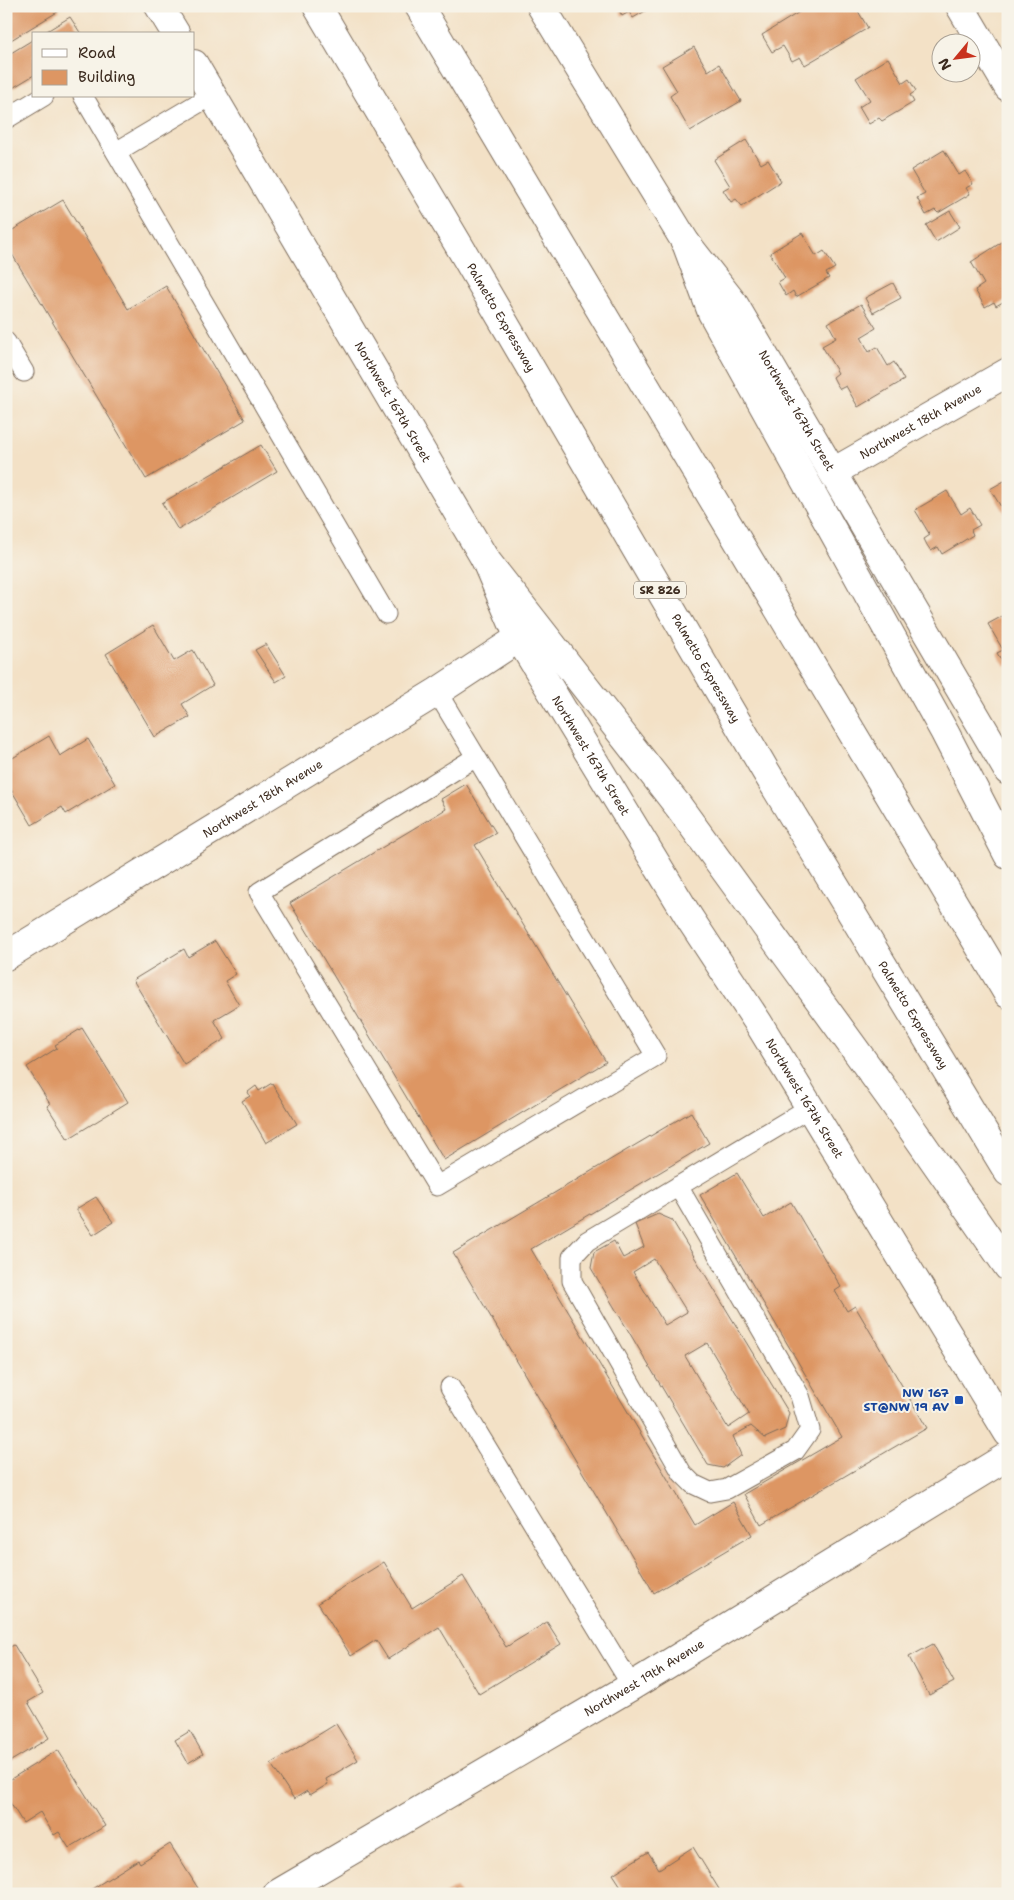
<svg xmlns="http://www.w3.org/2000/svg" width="1014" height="1900" viewBox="0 0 1014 1900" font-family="'Shantell Sans',sans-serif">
	<rect width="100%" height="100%" fill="#f7f3e8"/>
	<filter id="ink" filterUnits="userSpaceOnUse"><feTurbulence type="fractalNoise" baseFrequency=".02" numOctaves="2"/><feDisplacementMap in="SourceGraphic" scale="10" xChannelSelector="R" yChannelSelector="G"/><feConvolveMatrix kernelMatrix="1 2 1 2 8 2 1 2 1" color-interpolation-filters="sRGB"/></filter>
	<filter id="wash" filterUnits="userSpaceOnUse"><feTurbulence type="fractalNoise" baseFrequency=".0096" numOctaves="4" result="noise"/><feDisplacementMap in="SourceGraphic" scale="20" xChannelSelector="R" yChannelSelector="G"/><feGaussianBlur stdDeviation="1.12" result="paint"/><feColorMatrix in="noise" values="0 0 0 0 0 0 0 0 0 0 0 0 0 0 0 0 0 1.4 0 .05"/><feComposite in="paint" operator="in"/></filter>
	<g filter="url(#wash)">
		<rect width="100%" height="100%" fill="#f3e1c6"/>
		<g id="blocks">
			<g fill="#dd9663" fill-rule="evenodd">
				<polygon points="6,6 57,6 59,11 6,43"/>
				<polygon points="617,6 654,6 633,18 629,12 622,16"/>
				<polygon points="809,6 855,6 868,28 805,65 800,57 792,61 783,46 772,52 762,35"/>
				<polygon points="70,17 81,34 42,34"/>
				<polygon points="34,39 34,75 6,92 6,56"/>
				<polygon points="694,47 708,71 719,64 741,101 690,131 670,96 677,91 662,66"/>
				<polygon points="888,58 903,83 909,79 916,91 910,95 914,102 882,121 879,118 869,124 859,107 870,100 856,78"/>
				<polygon points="746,140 761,164 768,160 781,181 742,206 736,199 731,202 723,190 730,186 714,160"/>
				<polygon points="944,150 959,175 965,171 973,184 966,188 970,194 938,213 935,210 926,215 917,198 925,194 911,170"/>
				<polygon points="63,200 128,309 166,286 245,420 146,479 6,244 6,234"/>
				<polygon points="950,211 960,227 936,242 926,225"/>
				<polygon points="802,233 816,256 824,251 835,268 826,273 829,278 796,297 793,291 786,296 778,282 785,278 770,253"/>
				<polygon points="1002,242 1008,251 1008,299 996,306 994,302 985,307 975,290 984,284 971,262"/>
				<polygon points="893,283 901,298 873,313 865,298"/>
				<polygon points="861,304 876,328 861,337 869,352 877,347 888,366 894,362 904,380 858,407 846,386 840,389 836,383 833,377 838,373 822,346 836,338 828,323"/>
				<polygon points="261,445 277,471 178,530 162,503"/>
				<polygon points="1006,480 1008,483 1008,518 990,489"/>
				<polygon points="947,491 961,514 970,508 980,525 971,530 973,535 942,554 938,547 931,551 927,545 924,539 930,535 915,510"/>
				<polygon points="1008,613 1008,664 1005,666 997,653 1003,650 988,624"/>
				<polygon points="153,625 174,661 193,650 213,685 182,704 190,717 155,737 106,654"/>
				<polygon points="266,644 286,676 276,682 255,650"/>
				<polygon points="49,736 60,756 88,739 115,784 66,814 62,807 32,825 6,781 6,762"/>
				<polygon points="466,784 496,833 475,845 606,1062 444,1160 290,903 446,809 441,799"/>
				<polygon points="215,941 236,974 225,981 239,1005 214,1020 225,1039 184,1064 133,980 184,949 188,957"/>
				<polygon points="82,1028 128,1102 68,1139 47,1106 50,1104 27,1067 57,1048 55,1045"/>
				<polygon points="272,1083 297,1124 266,1143 242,1101 250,1096 248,1092 256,1086 259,1091"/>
				<polygon points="691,1112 709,1143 531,1249 695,1525 733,1502 752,1535 654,1593 453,1253"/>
				<polygon points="737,1173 764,1218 791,1202 841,1287 835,1291 847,1311 855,1306 927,1428 761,1525 744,1494 842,1437 700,1195"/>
				<polygon points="96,1197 113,1222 93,1235 76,1209"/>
				<path d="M658,1214l14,6 117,193 -4,16 -20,9 -14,-12 -18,10 8,19 -18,13 -15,-3 -117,-197 3,-16 20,-11 9,17 21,-11 -9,-23zM654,1259l33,53 -22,13 -32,-53zM707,1343l42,71 -21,14 -43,-72z"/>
				<polygon points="384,1562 412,1608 463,1576 506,1647 547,1622 561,1644 479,1694 439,1627 388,1659 376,1640 351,1656 318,1603"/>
				<polygon points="933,1644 954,1682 929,1695 909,1657"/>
				<polygon points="14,1645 43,1693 28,1702 49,1738 6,1764 6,1649"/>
				<polygon points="336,1724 358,1760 326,1779 328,1784 310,1795 307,1791 294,1799 271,1764"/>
				<polygon points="190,1731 203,1754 188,1763 175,1740"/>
				<polygon points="58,1750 105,1826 69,1848 59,1832 54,1835 40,1812 23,1823 6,1796 6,1782"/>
				<polygon points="170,1844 201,1893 199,1894 84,1894 138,1860 140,1863"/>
				<polygon points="693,1847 722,1894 626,1894 613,1874 648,1852 659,1869"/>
				<polygon points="456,1887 460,1894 444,1894"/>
			</g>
		</g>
	</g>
	<g filter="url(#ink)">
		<use href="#blocks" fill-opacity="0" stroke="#7b6a59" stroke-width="1"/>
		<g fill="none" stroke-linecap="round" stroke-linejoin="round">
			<defs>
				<g id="service">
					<polyline points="83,96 386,614"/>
					<polyline points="6,119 44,96"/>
					<polyline points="116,152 212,95"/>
					<polyline points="6,342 24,372"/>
					<polyline points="437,692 656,1056 437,1186 259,892 476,757"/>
					<polyline points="678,1186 800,1396 810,1430 795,1451 727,1489 710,1492 693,1484 682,1473 572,1281 572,1257 587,1241 809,1108"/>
					<polyline points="450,1387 632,1686"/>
				</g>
				<g id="minor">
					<polyline points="960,6 1008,87"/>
					<path id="s1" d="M833,472l175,-100"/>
					<path id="s2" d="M6,956l431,-264 82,-54"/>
					<path id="s3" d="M277,1894l355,-208 376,-230"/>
				</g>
				<g id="tertiary">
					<polyline points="159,6 176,34"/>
					<path id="s4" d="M541,6l145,237 48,61 274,467"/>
					<path id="s5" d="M194,64l291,495 34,79 171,281 69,105 249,409"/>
				</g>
				<g id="motorway">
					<path id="s6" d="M317,6l147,248 301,516 243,402"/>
					<polyline points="419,6 1008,994"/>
					<polyline points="686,243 712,313 945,733 1008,855"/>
					<polyline points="485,559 679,807 891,1099 1008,1267"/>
				</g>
			</defs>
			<use href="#service" stroke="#7b6a59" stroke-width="21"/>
			<use href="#minor" stroke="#7b6a59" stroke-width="30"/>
			<use href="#tertiary" stroke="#7b6a59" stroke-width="30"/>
			<use href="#motorway" stroke="#7b6a59" stroke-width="30"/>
			<use href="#service" stroke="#fff" stroke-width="19"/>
			<use href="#minor" stroke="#fff" stroke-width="28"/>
			<use href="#tertiary" stroke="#fff" stroke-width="28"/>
			<use href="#motorway" stroke="#fff" stroke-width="28"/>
		</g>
	</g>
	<rect fill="#1a4fb4" stroke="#f7f3e8" stroke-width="2" x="954" y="1395" width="10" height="10" rx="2.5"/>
	<g text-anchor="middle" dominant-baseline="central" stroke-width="4" stroke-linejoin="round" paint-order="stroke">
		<rect fill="#f7f3e8" stroke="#73665b" stroke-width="1" x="634" y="581.5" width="52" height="17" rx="4"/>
		<g font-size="11" font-weight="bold" fill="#3b2a1e">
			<text x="660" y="590">SR 826</text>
		</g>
		<g font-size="12" fill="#3b2a1e" stroke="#f7f3e8">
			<text stroke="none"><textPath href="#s6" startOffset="362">Palmetto Expressway</textPath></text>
			<text stroke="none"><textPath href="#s5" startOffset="392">Northwest 167th Street</textPath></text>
			<text stroke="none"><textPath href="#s4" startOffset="479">Northwest 167th Street</textPath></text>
			<text stroke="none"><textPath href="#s1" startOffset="101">Northwest 18th Avenue</textPath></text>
			<text stroke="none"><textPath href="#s6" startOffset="768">Palmetto Expressway</textPath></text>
			<text stroke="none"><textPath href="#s5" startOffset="798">Northwest 167th Street</textPath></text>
			<text stroke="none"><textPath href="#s2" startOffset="301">Northwest 18th Avenue</textPath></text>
			<text stroke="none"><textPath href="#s6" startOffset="1172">Palmetto Expressway</textPath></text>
			<text stroke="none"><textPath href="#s5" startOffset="1202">Northwest 167th Street</textPath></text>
			<text stroke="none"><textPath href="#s3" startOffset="426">Northwest 19th Avenue</textPath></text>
		</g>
		<g font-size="12" font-weight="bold" fill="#164399" stroke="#f7f3e8" text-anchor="end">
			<text x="949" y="1393">NW 167<tspan x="949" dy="14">ST@NW 19 AV</tspan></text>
		</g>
	</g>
	<rect width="1014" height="1900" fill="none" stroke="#f7f3e8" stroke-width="25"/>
	<rect x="32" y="32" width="162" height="65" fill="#f7f3e8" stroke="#aca397"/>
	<rect x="42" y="49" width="25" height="8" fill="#ffffff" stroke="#aca397"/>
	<text x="78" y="58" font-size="15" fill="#3b2a1e">Road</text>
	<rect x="42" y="70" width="25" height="15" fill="#dd9663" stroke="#aca397"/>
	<text x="78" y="82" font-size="15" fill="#3b2a1e">Building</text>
	<g transform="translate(956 58) rotate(241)"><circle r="24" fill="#f7f3e8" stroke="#aca397"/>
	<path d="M0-4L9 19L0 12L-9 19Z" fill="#c8321e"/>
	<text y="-8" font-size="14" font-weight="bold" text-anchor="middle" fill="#3b2a1e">N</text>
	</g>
</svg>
